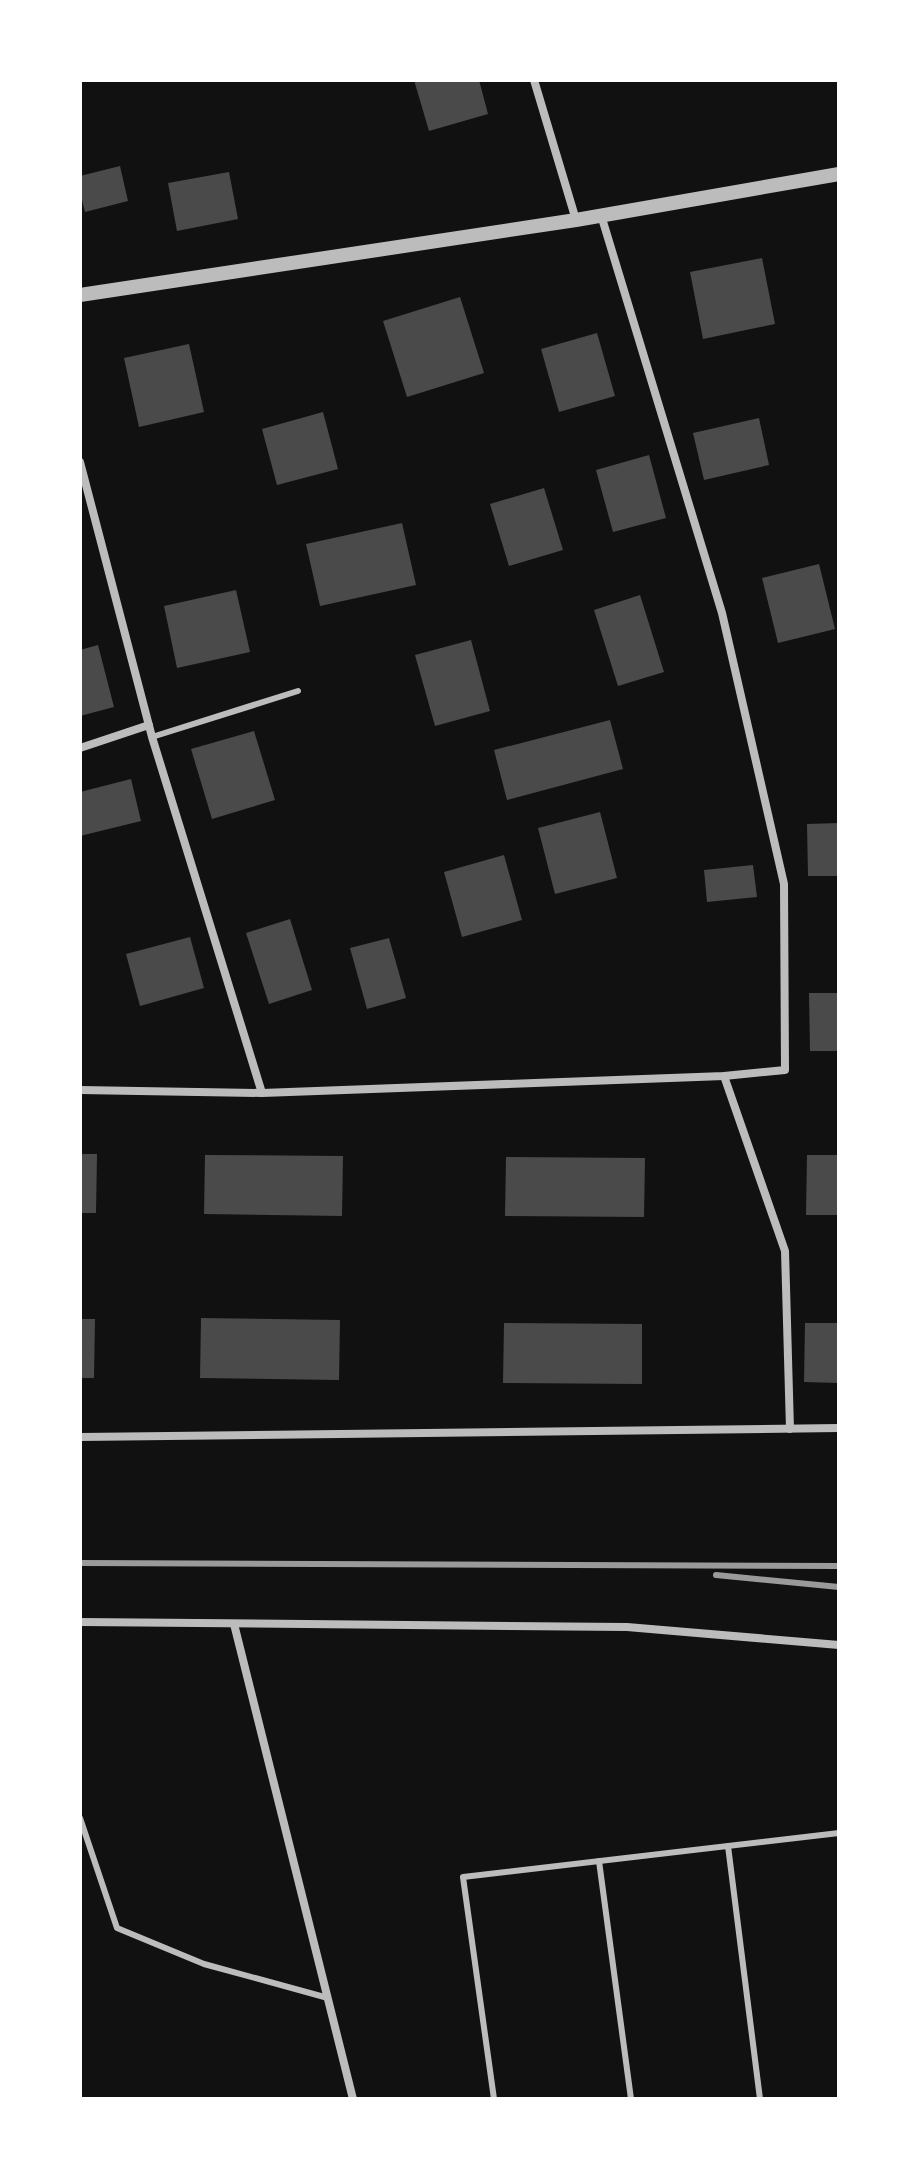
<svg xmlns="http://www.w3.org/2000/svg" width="919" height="2179" viewBox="0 0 919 2179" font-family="'Libre Baskerville',serif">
	<rect width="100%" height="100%" fill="#111"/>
	<g fill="#4a4a4a">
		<polygon points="414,80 479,80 488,114 429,131"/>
		<polygon points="120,166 128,201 85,212 80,192 80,176"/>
		<polygon points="229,172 238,219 177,231 168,183"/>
		<polygon points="762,258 775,324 703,339 690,272"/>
		<polygon points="460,297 484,373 407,397 383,321"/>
		<polygon points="597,333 615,396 559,412 541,349"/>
		<polygon points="189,344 204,412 139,427 124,358"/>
		<polygon points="323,412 338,469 277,485 262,429"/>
		<polygon points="759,418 769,465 704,480 693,433"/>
		<polygon points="649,455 666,518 613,532 596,470"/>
		<polygon points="544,488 563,550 509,566 490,504"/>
		<polygon points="402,523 416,585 320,606 306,544"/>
		<polygon points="819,564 835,629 778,643 762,578"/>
		<polygon points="236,590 250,652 177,668 164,606"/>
		<polygon points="640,595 664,672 618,686 594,610"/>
		<polygon points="471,640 490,711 435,726 415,655"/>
		<polygon points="98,645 114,707 80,716 80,650"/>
		<polygon points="610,720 623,769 507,800 494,750"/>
		<polygon points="254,731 275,800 212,819 191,749"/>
		<polygon points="131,779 141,821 80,836 80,792"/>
		<polygon points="600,812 617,878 555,894 538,828"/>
		<polygon points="839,823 839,876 808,876 807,824"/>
		<polygon points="504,855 522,920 462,937 444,872"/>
		<polygon points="753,865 757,897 707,902 704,870"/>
		<polygon points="290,919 312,990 269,1004 246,933"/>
		<polygon points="190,937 204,988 140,1006 126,954"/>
		<polygon points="389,938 406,998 367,1009 350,948"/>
		<polygon points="809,993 839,993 839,1051 810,1051"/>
		<polygon points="80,1154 97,1154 96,1213 80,1213"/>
		<polygon points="205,1155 343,1156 342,1216 204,1214"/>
		<polygon points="807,1155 839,1155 839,1215 806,1215"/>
		<polygon points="506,1157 645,1158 644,1217 505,1216"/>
		<polygon points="201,1318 340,1320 339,1380 200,1378"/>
		<polygon points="80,1319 95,1319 94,1378 80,1378"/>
		<polygon points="504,1323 642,1324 642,1384 503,1383"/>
		<polygon points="805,1323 839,1323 839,1383 804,1382"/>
	</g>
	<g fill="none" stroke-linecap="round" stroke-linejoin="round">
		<g stroke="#bcbcbc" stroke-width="6">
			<polyline points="152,737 298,691"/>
			<polyline points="80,1818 117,1928 204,1964 328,1998"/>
			<polyline points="728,1846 760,2099"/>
			<polyline points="599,1861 631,2099"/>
			<polyline points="494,2099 463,1877 839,1833"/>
		</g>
		<g stroke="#bcbcbc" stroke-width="8">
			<polyline points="534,80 576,220"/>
			<polyline points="80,462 152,737 262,1093"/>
			<polyline points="80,748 149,725"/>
			<polyline points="724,1076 785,1251 790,1429"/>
			<polyline points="80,1090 262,1093 724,1076 785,1070 784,884 722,613 601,215"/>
			<polyline points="80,1437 839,1428"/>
			<polyline points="80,1622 627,1627 839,1645"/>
			<polyline points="234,1624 353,2099"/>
		</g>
		<polyline stroke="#bcbcbc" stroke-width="14" points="80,295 576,220 839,174"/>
		<g stroke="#9a9a9a" stroke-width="6">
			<polyline points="80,1563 839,1566"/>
			<polyline points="716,1575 839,1587"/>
		</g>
	</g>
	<rect width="919" height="2179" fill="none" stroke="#ffffff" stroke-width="164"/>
</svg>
